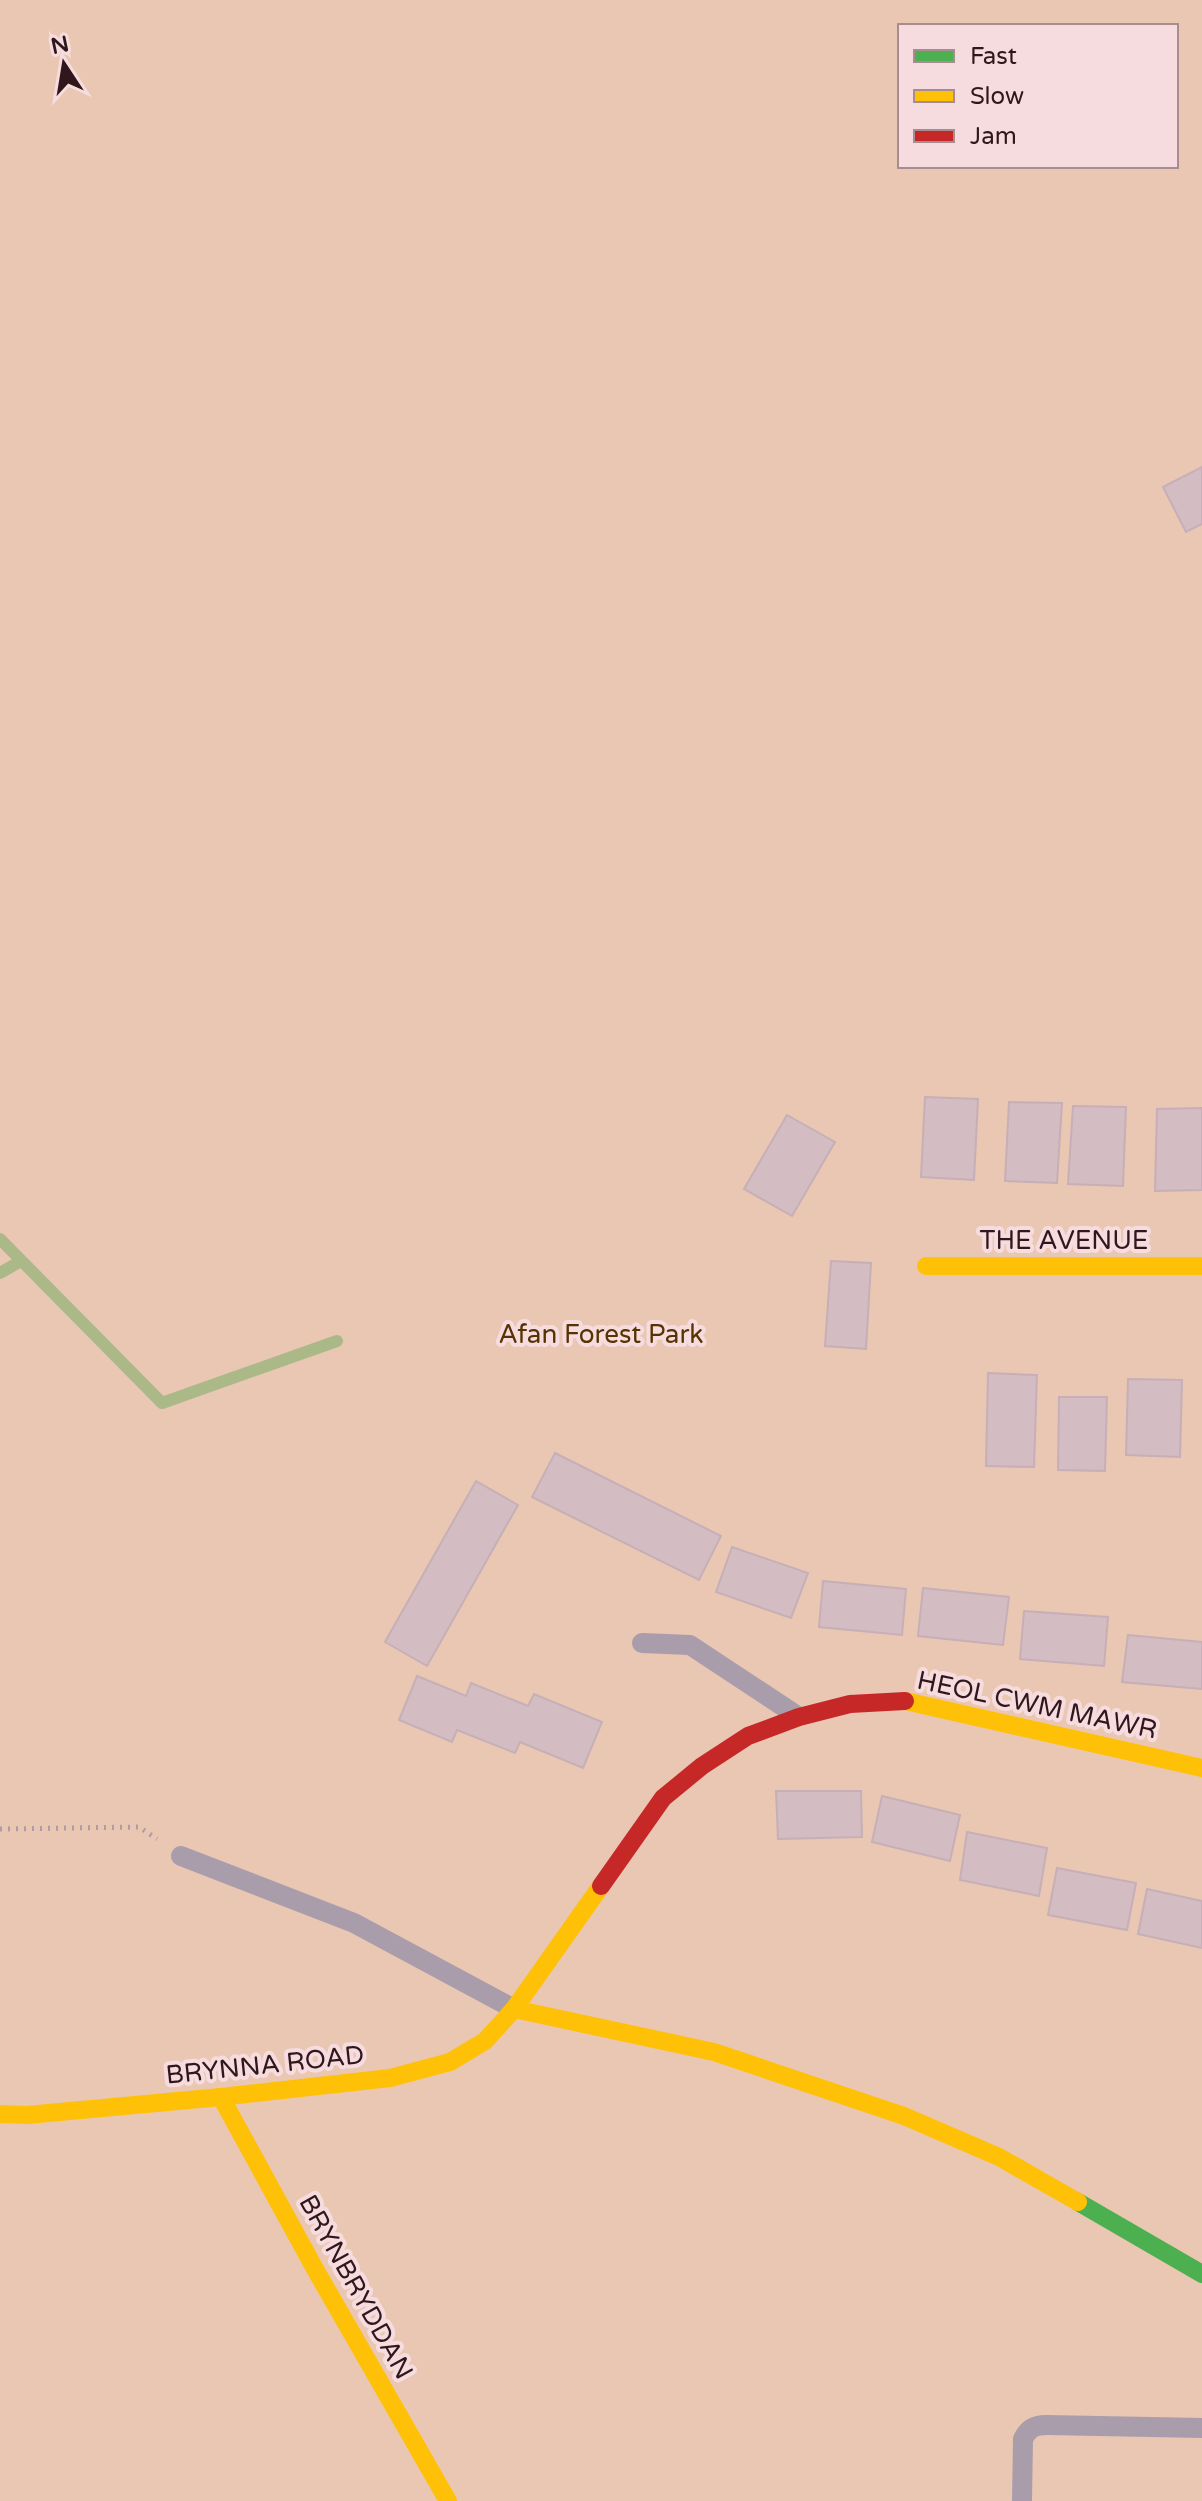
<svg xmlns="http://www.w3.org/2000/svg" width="1202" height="2501" viewBox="0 0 1202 2501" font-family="'Varela Round',sans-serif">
	<rect width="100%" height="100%" fill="#efd3d6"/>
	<path fill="#e9c7b2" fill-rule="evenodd" d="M0,0h1202v2501h-1202zM900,26h276v140h-276z"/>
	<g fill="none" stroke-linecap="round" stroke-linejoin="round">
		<g stroke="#abb988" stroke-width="12">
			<polyline points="0,1239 162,1403 337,1341"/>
			<polyline points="0,1273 21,1261"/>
		</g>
	</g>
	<g fill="#d3bcc2" stroke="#c6afb6" stroke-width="2">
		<polygon points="1202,467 1202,524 1186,532 1163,487"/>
		<polygon points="925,1097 978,1099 974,1180 921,1177"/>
		<polygon points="1009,1102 1062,1103 1057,1183 1005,1181"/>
		<polygon points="1073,1106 1126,1107 1123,1186 1068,1184"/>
		<polygon points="1202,1108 1202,1190 1155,1191 1157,1109"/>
		<polygon points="787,1115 835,1142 792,1216 744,1189"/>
		<polygon points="831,1261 871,1263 866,1349 825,1346"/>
		<polygon points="988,1373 1037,1375 1034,1467 986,1466"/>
		<polygon points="1128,1379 1182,1380 1180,1457 1126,1455"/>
		<polygon points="1059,1397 1107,1397 1105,1471 1058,1470"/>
		<polygon points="555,1453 721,1536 699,1580 532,1497"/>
		<polygon points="476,1481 518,1505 427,1666 385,1642"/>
		<polygon points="732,1547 808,1573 791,1618 716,1592"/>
		<polygon points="823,1581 906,1589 902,1635 819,1627"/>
		<polygon points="923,1588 1009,1597 1003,1645 918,1636"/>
		<polygon points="1024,1611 1108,1617 1104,1666 1020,1659"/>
		<polygon points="1128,1635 1202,1642 1202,1689 1122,1682"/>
		<polygon points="417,1676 466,1696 471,1683 528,1706 534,1694 602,1722 583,1768 520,1742 515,1753 457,1730 452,1742 399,1720"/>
		<polygon points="776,1791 861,1791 862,1837 778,1839"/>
		<polygon points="882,1796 960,1815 950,1861 872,1842"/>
		<polygon points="967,1832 1047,1848 1039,1896 960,1880"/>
		<polygon points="1057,1868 1136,1883 1127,1930 1048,1915"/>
		<polygon points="1147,1889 1202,1901 1202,1948 1138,1934"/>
	</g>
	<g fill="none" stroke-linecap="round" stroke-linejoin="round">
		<polyline stroke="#ae9da6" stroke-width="5" stroke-dasharray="2 6" stroke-linecap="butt" points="0,1829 139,1827 157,1839"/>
		<g stroke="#a99dac" stroke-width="20">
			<polyline points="642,1643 690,1645 796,1715"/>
			<polyline points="181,1856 354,1923 514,2009"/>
			<path d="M1022,2501l1,-62c5,-10 11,-14 23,-14l156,3"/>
		</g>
		<polyline stroke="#4caf50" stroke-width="18" points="1078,2202 1202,2274"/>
		<g stroke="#ffc107" stroke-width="18">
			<polyline points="926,1266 1202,1266"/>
			<polyline points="905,1701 1202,1768"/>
			<polyline points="514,2009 714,2052 904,2116 999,2157 1078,2202"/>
			<polyline points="221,2097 315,2269 448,2501"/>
			<polyline points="0,2114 27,2115 221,2097 390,2078 450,2062 485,2041 514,2009 601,1886"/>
		</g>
		<polyline stroke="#c62828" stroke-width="18" points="601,1886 663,1798 702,1766 748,1736 799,1717 850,1704 905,1701"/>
	</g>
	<g text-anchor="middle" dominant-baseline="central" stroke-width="8" stroke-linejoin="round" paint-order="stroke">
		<g font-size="26" fill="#2f171b" stroke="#f7dcdf">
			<text x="1064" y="1240">THE AVENUE</text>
			<text transform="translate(1037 1705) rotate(12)">HEOL CWM MAWR</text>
			<text transform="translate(265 2065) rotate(-6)">BRYNNA ROAD</text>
			<text transform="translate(356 2287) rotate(61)">BRYNBRYDDAN</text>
		</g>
		<g font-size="26" fill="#573300" stroke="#f7dcdf">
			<text x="601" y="1334">Afan Forest Park</text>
		</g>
	</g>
	<rect x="898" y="24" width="280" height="144" fill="#f7dcdf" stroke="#a78d91" stroke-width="2"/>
	<rect x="914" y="50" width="40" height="12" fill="#4caf50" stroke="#a78d91" stroke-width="2"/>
	<text x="970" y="64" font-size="24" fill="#2f171b">Fast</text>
	<rect x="914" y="90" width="40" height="12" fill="#ffc107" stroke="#a78d91" stroke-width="2"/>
	<text x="970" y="104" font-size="24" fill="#2f171b">Slow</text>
	<rect x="914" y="130" width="40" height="12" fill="#c62828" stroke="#a78d91" stroke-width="2"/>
	<text x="970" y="144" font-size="24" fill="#2f171b">Jam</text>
	<g transform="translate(64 64) rotate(348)" stroke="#f7dcdf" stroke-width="6" paint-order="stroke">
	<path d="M0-6L14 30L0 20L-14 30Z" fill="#2f171b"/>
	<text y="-12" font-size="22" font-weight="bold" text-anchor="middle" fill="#2f171b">N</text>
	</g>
</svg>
